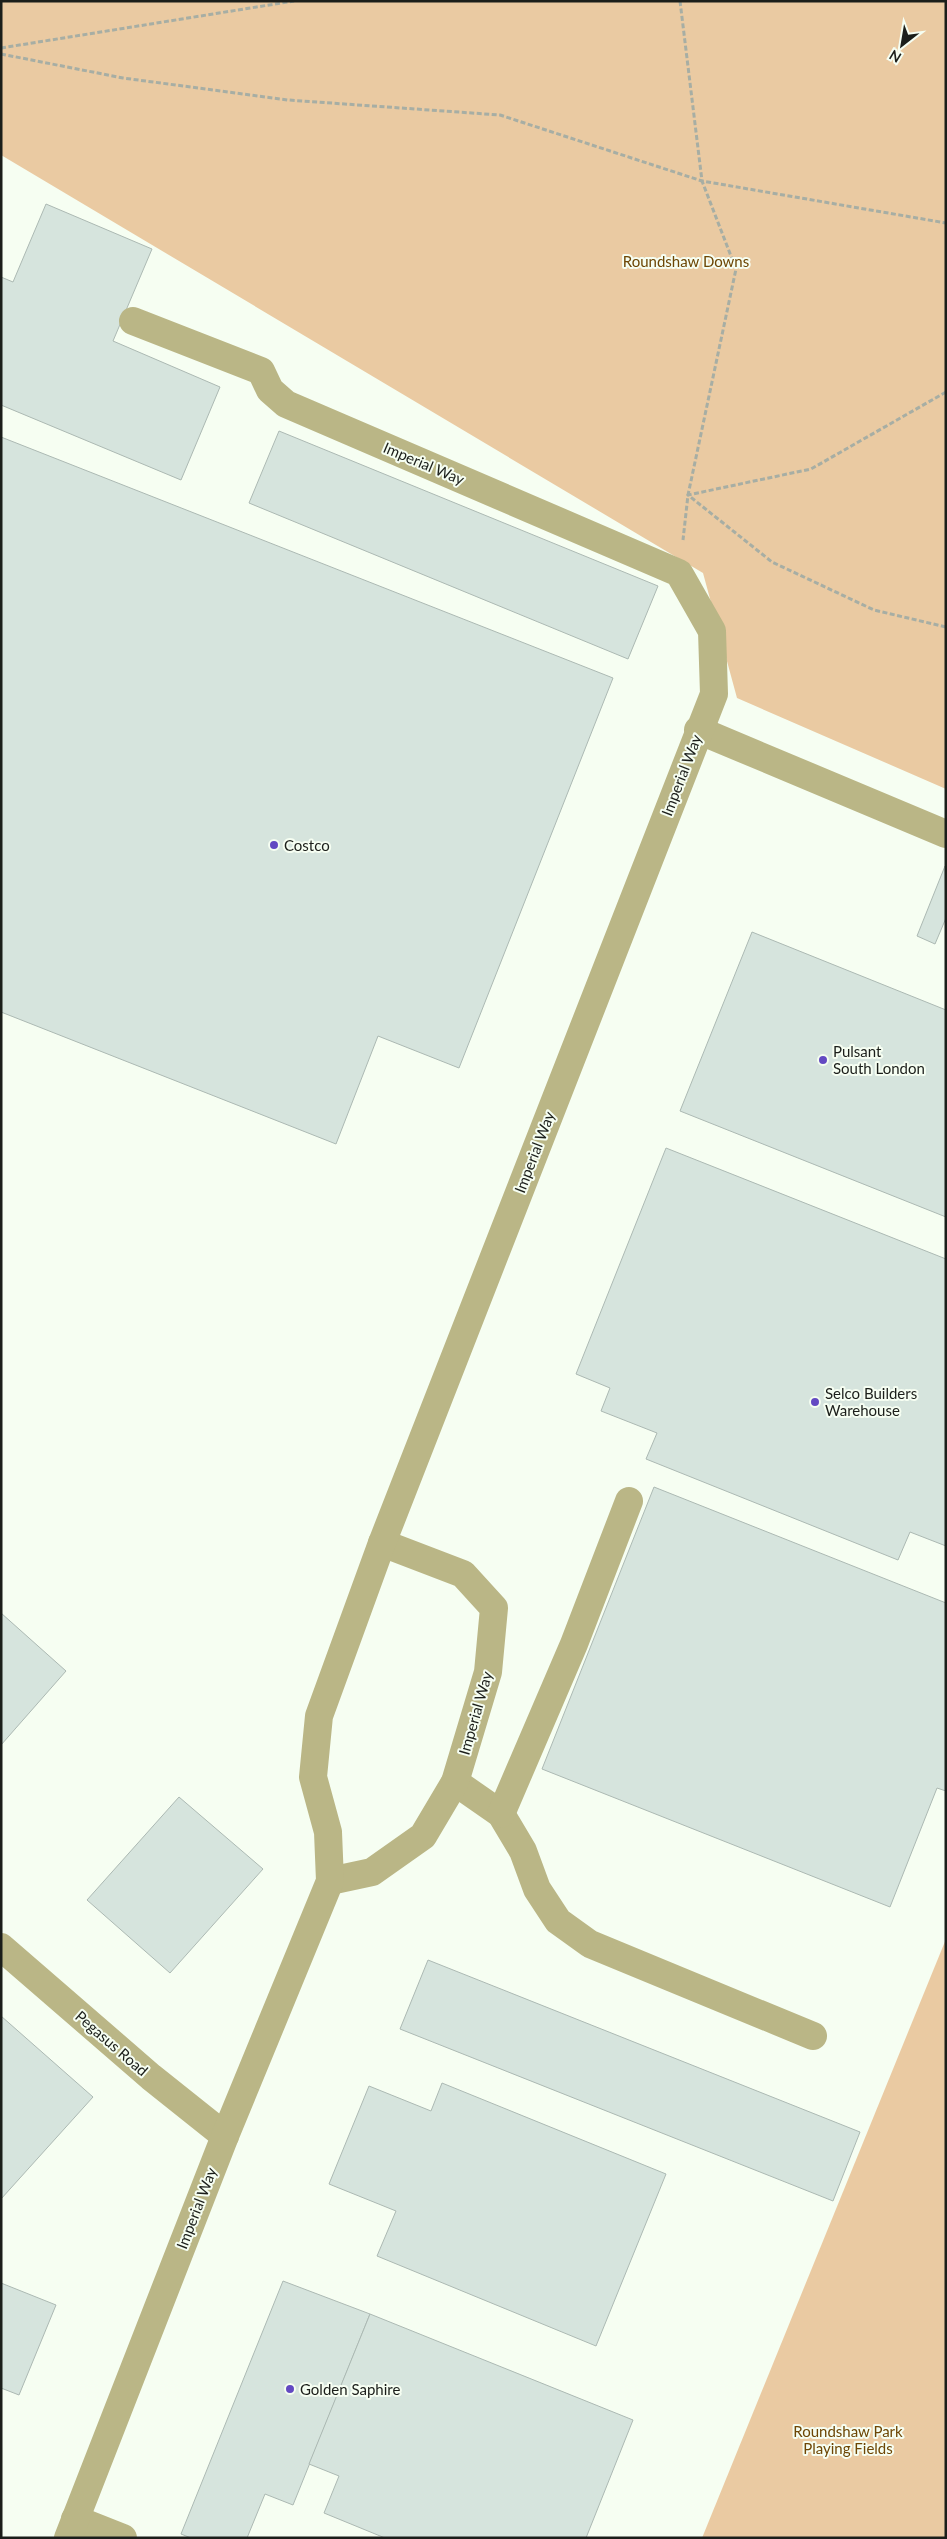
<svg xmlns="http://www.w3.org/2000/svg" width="947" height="2539" viewBox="0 0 947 2539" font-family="Lato,sans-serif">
	<rect width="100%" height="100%" fill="#f6fef2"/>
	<g fill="#eacaa2">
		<polygon points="1,1 946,1 946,789 737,698 703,573 1,155"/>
		<polygon points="946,1939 946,2538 702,2538"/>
	</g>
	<g fill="#d6e4dd" stroke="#acb9b3">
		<polygon points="46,204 152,249 113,341 220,387 181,480 1,405 1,277 13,282"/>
		<polygon points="279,431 658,586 628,659 249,503"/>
		<polygon points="1,437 613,678 459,1068 378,1036 336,1144 1,1012"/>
		<polygon points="945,866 946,918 935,944 917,936"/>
		<polygon points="752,932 946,1010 946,1217 680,1111"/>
		<polygon points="666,1148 946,1259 946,1546 910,1532 898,1560 646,1459 657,1433 601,1411 610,1388 576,1374"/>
		<polygon points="654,1487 946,1603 946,1791 937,1788 890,1907 542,1769"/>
		<polygon points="1,1613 66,1671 1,1745"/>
		<polygon points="179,1797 263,1869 170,1973 87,1900"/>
		<polygon points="428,1960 860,2132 833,2201 400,2029"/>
		<polygon points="1,2016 93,2097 1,2199"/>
		<polygon points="442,2083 666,2174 596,2346 377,2256 396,2211 329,2184 369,2086 431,2111"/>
		<polygon points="283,2281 370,2314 293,2505 265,2494 247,2538 191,2538 181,2534"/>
		<polygon points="1,2283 56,2305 19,2395 1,2388"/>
		<polygon points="370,2314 633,2420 586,2538 385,2538 324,2513 339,2476 309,2464"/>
	</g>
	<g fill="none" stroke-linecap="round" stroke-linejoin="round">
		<g stroke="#a7aea4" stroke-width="3" stroke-dasharray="5 2.5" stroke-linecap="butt">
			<polyline points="680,1 702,181 736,269 688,495 683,540"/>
			<polyline points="1,48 294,1"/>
			<polyline points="1,54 123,78 288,100 500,115 702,181 946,223"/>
			<polyline points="946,392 811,469 688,495 772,562 874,610 946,627"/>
		</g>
		<g stroke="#bab686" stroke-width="28">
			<polyline points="698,730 946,834"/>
			<polyline points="455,1782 501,1814 523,1851 537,1889 558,1921 590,1944 813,2036"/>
			<polyline points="501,1814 574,1644 629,1501"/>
			<polyline points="330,1881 372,1872 423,1836 455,1782 488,1672 494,1608 463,1574 382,1543"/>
			<polyline points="1,1947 151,2077 225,2136"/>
			<polyline points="75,2519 123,2538"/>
			<polyline points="68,2538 225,2136 330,1881 328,1832 313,1777 319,1716 382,1543 714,694 712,631 679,573 286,404 270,390 261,371 133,321"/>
		</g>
	</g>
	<g fill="#6349c2" stroke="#f6fef2" stroke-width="2">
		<circle cx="274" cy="845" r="5"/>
		<circle cx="823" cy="1060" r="5"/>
		<circle cx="815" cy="1402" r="5"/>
		<circle cx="290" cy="2389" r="5"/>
	</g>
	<g text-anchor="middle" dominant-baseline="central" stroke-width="4" stroke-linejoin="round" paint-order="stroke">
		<g font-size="15" fill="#6d4604" stroke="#f6fef2">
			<text x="686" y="261">Roundshaw Downs</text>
			<text x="848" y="2431">Roundshaw Park<tspan x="848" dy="17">Playing Fields</tspan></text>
		</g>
		<g font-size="15" fill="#1b1e1a" stroke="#f6fef2">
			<text transform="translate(424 463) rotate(23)">Imperial Way</text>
			<text transform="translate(681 775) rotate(-69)">Imperial Way</text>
			<text transform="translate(534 1152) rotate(-69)">Imperial Way</text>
			<text transform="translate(475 1713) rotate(-74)">Imperial Way</text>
			<text transform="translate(112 2043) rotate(41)">Pegasus Road</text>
			<text transform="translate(196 2208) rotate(-69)">Imperial Way</text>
		</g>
		<g font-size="15" fill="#1b1e1a" stroke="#f6fef2" text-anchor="start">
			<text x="284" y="845">Costco</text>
			<text x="833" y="1051">Pulsant<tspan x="833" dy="17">South London</tspan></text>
			<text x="825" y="1393">Selco Builders<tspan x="825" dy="17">Warehouse</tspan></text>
			<text x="300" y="2389">Golden Saphire</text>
		</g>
	</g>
	<rect width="947" height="2539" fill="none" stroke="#1b1e1a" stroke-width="5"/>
	<g transform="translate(902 45) rotate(211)" stroke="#f6fef2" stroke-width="4" paint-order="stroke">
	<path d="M0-4L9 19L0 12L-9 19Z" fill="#1b1e1a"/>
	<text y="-8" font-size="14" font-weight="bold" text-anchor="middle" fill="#1b1e1a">N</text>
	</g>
</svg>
